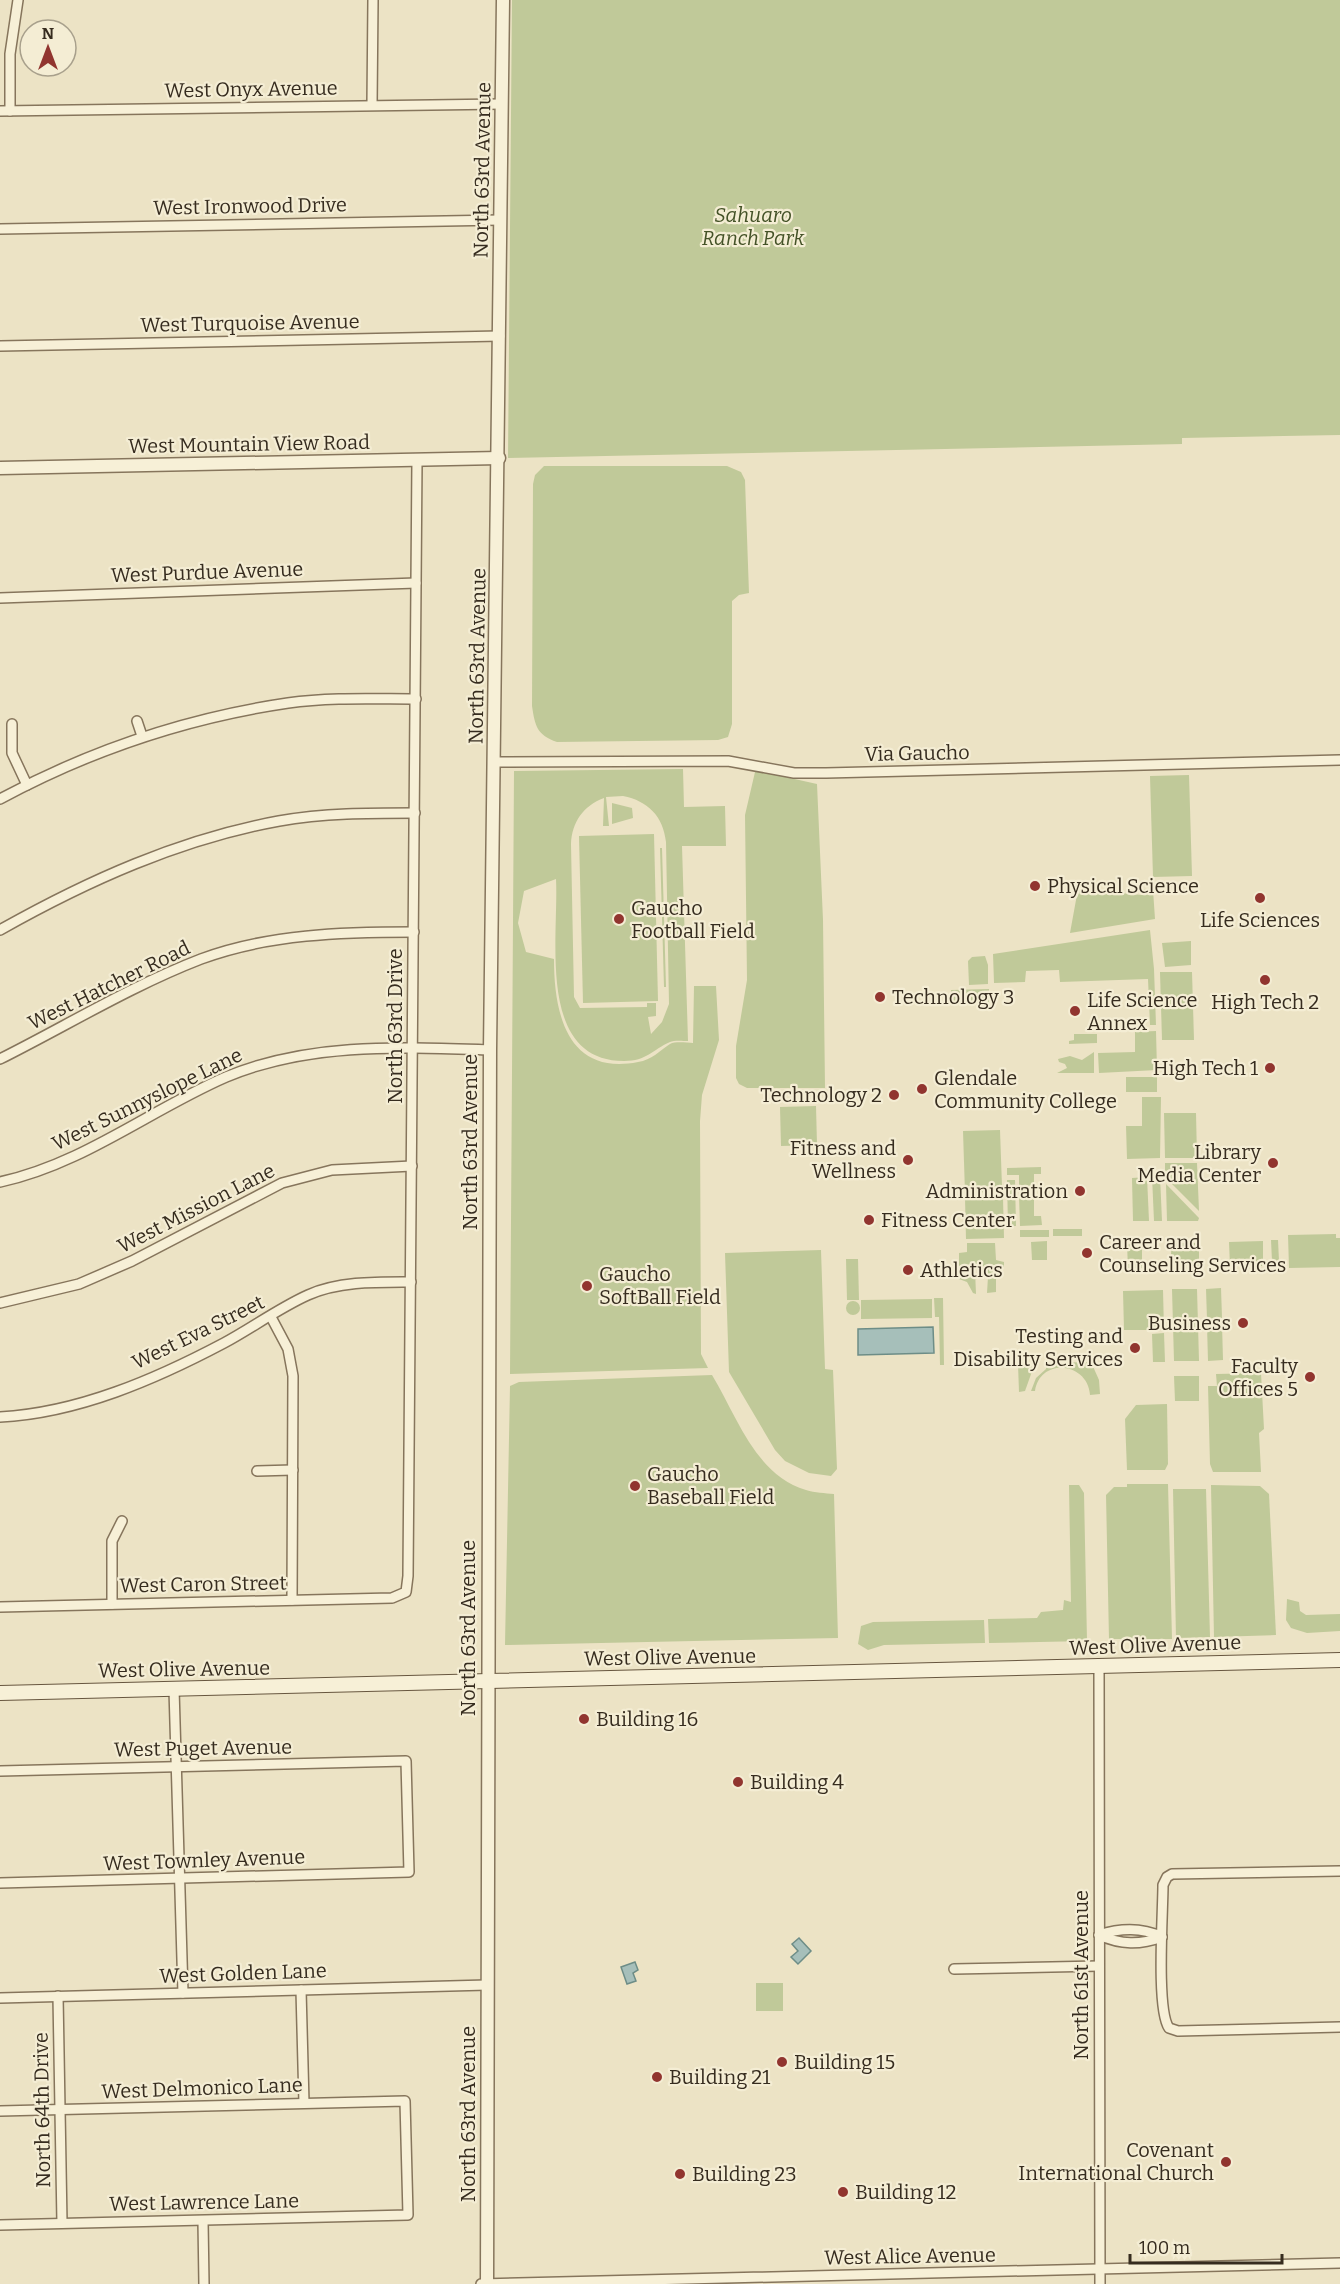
<svg xmlns="http://www.w3.org/2000/svg" width="1340" height="2284" viewBox="0 0 1340 2284" font-family="Bitter,serif">
	<rect width="100%" height="100%" fill="#ece3c5"/>
	<g fill="#c0c999" fill-rule="evenodd">
		<polygon points="512,0 1340,0 1340,435 1182,438 1182,444 508,458"/>
		<path d="M544,466h183l14,6 4,8 4,113 -10,2 -7,6v123l-4,13 -10,3 -161,2c-20,-7 -22,-16 -25,-36l1,-222 2,-9z"/>
		<path d="M683,769l1,38 41,-1 1,40h-44l6,195c-5,0 -14,-1 -18,1 -18,8 -23,19 -46,19 -88,0 -65,-124 -68,-182l-32,12 -6,32 8,29 28,7c0,54 13,117 84,103 14,-2 21,-11 32,-18 6,-3 17,-1 23,-1l1,-57h22l3,54 -17,55 -2,26 1,233 7,14 -198,6 4,-603zM623,796c25,5 40,20 43,46l3,162 -7,18 -11,12 -3,-17 8,-1v-13h-9v4l-67,1 -6,-11 -3,-153c1,-22 12,-38 33,-46l-1,28h6l-3,-29z"/>
		<polygon points="759,771 817,784 823,920 825,1088 747,1088 739,1084 736,1078 736,1046 747,980 745,815 755,772"/>
		<polygon points="1189,775 1192,876 1153,877 1150,776"/>
		<polygon points="612,803 632,808 633,818 612,824"/>
		<polygon points="654,834 658,1001 583,1003 579,836"/>
		<polygon points="660,848 662,848 666,987 664,987"/>
		<polygon points="1078,889 1142,895 1143,889 1153,890 1155,919 1070,933"/>
		<polygon points="1150,930 1154,969 1156,1025 1150,1025 1148,979 1060,982 1059,970 1026,971 1025,982 994,983 993,954"/>
		<polygon points="1191,941 1191,965 1165,967 1162,943"/>
		<polygon points="985,956 988,965 988,984 969,985 968,961 972,957"/>
		<polygon points="1160,972 1192,972 1194,1040 1162,1040"/>
		<polygon points="989,989 989,1004 951,1005 951,990"/>
		<polygon points="1156,1031 1157,1070 1099,1073 1098,1053 1135,1052 1135,1032"/>
		<polygon points="1074,1034 1097,1034 1097,1043 1069,1044 1069,1041 1074,1040"/>
		<polygon points="1094,1052 1094,1073 1057,1073 1067,1068 1065,1064 1059,1062 1058,1059 1070,1056 1082,1060"/>
		<rect x="1126" y="1077" width="31" height="15"/>
		<polygon points="1142,1097 1161,1097 1160,1158 1127,1159 1126,1126 1142,1126"/>
		<polygon points="816,1106 817,1145 781,1146 780,1107"/>
		<polygon points="1164,1113 1196,1113 1197,1158 1165,1158"/>
		<polygon points="1000,1130 1002,1187 999,1192 965,1193 963,1131"/>
		<polygon points="1165,1163 1197,1163 1199,1211 1165,1177"/>
		<polygon points="1041,1167 1041,1174 1034,1174 1034,1186 1029,1186 1029,1190 1019,1190 1019,1175 1007,1175 1007,1168"/>
		<polygon points="1152,1176 1160,1176 1162,1221 1154,1221"/>
		<polygon points="1147,1177 1149,1221 1133,1221 1132,1178"/>
		<polygon points="1007,1180 1015,1180 1016,1226 1008,1226"/>
		<polygon points="1166,1184 1199,1218 1198,1221 1167,1221"/>
		<polygon points="1029,1194 1029,1197 1034,1197 1034,1216 1041,1216 1042,1225 1020,1226 1019,1195"/>
		<polygon points="965,1198 1003,1198 1004,1238 966,1239"/>
		<rect x="1053" y="1229" width="29" height="7"/>
		<rect x="1020" y="1230" width="29" height="7"/>
		<polygon points="1336,1234 1336,1238 1340,1238 1340,1267 1289,1268 1288,1235"/>
		<polygon points="1271,1240 1278,1240 1279,1261 1272,1261"/>
		<polygon points="1047,1241 1047,1260 1032,1260 1031,1242"/>
		<polygon points="1263,1241 1263,1266 1230,1266 1229,1242"/>
		<polygon points="967,1243 995,1243 996,1260 1004,1262 1004,1267 996,1269 996,1292 987,1293 988,1277 978,1268 975,1270 976,1294 973,1293 967,1282 959,1279 959,1253 967,1252"/>
		<polygon points="1172,1243 1199,1243 1199,1267 1176,1263 1171,1254"/>
		<polygon points="1127,1244 1142,1244 1142,1268 1128,1268"/>
		<polygon points="821,1250 825,1369 833,1370 837,1469 831,1476 809,1473 785,1461 775,1450 729,1372 725,1253"/>
		<polygon points="846,1259 858,1259 859,1300 847,1300"/>
		<polygon points="1221,1288 1222,1318 1207,1319 1206,1289"/>
		<polygon points="1172,1289 1197,1289 1199,1361 1174,1361"/>
		<polygon points="1163,1290 1164,1330 1124,1330 1123,1291"/>
		<polygon points="934,1298 943,1298 944,1365 940,1365 939,1317 935,1317"/>
		<polygon points="932,1299 932,1318 861,1319 861,1300"/>
		<circle cx="853" cy="1308" r="7"/>
		<polygon points="1222,1324 1223,1360 1208,1361 1207,1325"/>
		<polygon points="1164,1333 1165,1362 1153,1362 1152,1334"/>
		<path d="M1091,1362l8,18 1,14 -10,1c-2,-33 -50,-38 -55,-4h-4l5,-13 10,-9v-6z"/>
		<polygon points="1035,1363 1025,1391 1019,1392 1018,1364"/>
		<polygon points="1261,1373 1264,1429 1259,1433 1261,1472 1213,1472 1210,1464 1208,1386 1217,1386 1216,1374"/>
		<path d="M712,1375c25,41 43,100 94,115 9,3 19,3 28,4l4,144 -333,7 5,-259 9,-4z"/>
		<polygon points="1174,1376 1199,1376 1199,1401 1175,1401"/>
		<polygon points="1167,1404 1168,1464 1165,1470 1127,1470 1125,1419 1136,1405"/>
		<polygon points="1127,1484 1168,1484 1172,1639 1109,1639 1106,1495 1114,1487 1127,1487"/>
		<polygon points="1069,1485 1079,1485 1084,1493 1087,1641 989,1643 988,1619 1037,1618 1041,1612 1063,1610 1064,1600 1071,1602"/>
		<polygon points="1211,1485 1260,1486 1269,1494 1276,1635 1214,1637"/>
		<polygon points="1173,1489 1206,1489 1210,1637 1176,1638"/>
		<polygon points="1287,1599 1299,1602 1300,1611 1306,1615 1340,1614 1340,1631 1307,1633 1291,1628 1286,1620"/>
		<polygon points="984,1620 985,1643 884,1645 868,1650 858,1644 861,1626 873,1622"/>
		<rect x="756" y="1983" width="27" height="28"/>
	</g>
	<g fill="#a6bfba" stroke="#6d8d87" stroke-width="1.5">
		<polygon points="933,1327 934,1353 858,1355 858,1329"/>
		<polygon points="799,1938 811,1951 798,1964 791,1957 798,1951 792,1944"/>
		<polygon points="635,1962 638,1970 633,1973 636,1981 627,1984 621,1967"/>
	</g>
	<g fill="none" stroke-linecap="round" stroke-linejoin="round">
		<defs>
			<g id="minor">
				<polyline points="372,105 373,0"/>
				<polyline points="0,111 502,104"/>
				<polyline points="10,111 10,54 18,0"/>
				<polyline points="0,229 500,220"/>
				<polyline points="0,346 500,336"/>
				<polyline points="0,598 416,583"/>
				<polyline points="137,721 142,736"/>
				<polyline points="12,724 12,753 27,785"/>
				<polyline points="496,762 728,761 794,773 826,773 1340,760"/>
				<path d="M0,799c91,-49 186,-81 288,-96 42,-6 85,-4 128,-4"/>
				<path d="M0,930c87,-49 180,-91 279,-109 45,-8 90,-8 136,-8"/>
				<path d="M0,1059c66,-33 131,-73 201,-100 67,-25 142,-27 213,-27"/>
				<path d="M0,1182c83,-18 150,-72 226,-105 83,-35 176,-30 264,-27"/>
				<polyline points="0,1303 79,1284 132,1261 282,1183 332,1170 412,1166"/>
				<polyline points="271,1317 288,1349 293,1376 292,1600"/>
				<path d="M0,1417c78,-4 156,-38 224,-74 28,-15 55,-35 84,-48 31,-14 70,-13 103,-13"/>
				<polyline points="257,1471 293,1470"/>
				<polyline points="112,1604 112,1541 122,1521"/>
				<polyline points="0,1607 392,1598 406,1592 408,1576 417,460"/>
				<polyline points="1099,1667 1100,2284"/>
				<polyline points="174,1689 183,1993"/>
				<polyline points="0,1771 406,1761 409,1872 0,1883"/>
				<path d="M1340,1871l-168,3 -5,3 -4,8c0,27 -7,125 6,143l9,3 162,-4"/>
				<path d="M1099,1935c22,10 41,10 63,2"/>
				<path d="M1099,1935c22,-7 42,-8 63,2"/>
				<polyline points="954,1969 1099,1966"/>
				<polyline points="301,1990 304,2103"/>
				<polyline points="58,1996 62,2223"/>
				<polyline points="0,1998 487,1985"/>
				<polyline points="0,2111 405,2101 408,2215 0,2225"/>
				<polyline points="203,2221 204,2284"/>
				<polyline points="481,2284 1340,2263"/>
			</g>
			<g id="tertiary">
				<polyline points="0,468 499,458"/>
				<polyline points="487,2284 490,1050 503,0"/>
			</g>
			<polyline id="secondary" points="0,1693 1340,1660"/>
		</defs>
		<use href="#minor" stroke="#86755c" stroke-width="12"/>
		<use href="#tertiary" stroke="#86755c" stroke-width="15"/>
		<use href="#secondary" stroke="#67563f" stroke-width="16"/>
		<use href="#minor" stroke="#f7f0d7" stroke-width="9"/>
		<use href="#tertiary" stroke="#f7f0d7" stroke-width="12"/>
		<use href="#secondary" stroke="#f7f0d7" stroke-width="14"/>
	</g>
	<g fill="#91352f" stroke="#f4edd4" stroke-width="2">
		<circle cx="1035" cy="886" r="6"/>
		<circle cx="1260" cy="898" r="6"/>
		<circle cx="619" cy="919" r="6"/>
		<circle cx="1265" cy="980" r="6"/>
		<circle cx="880" cy="997" r="6"/>
		<circle cx="1075" cy="1011" r="6"/>
		<circle cx="1270" cy="1068" r="6"/>
		<circle cx="922" cy="1089" r="6"/>
		<circle cx="894" cy="1095" r="6"/>
		<circle cx="908" cy="1160" r="6"/>
		<circle cx="1273" cy="1163" r="6"/>
		<circle cx="1080" cy="1191" r="6"/>
		<circle cx="869" cy="1220" r="6"/>
		<circle cx="1087" cy="1253" r="6"/>
		<circle cx="908" cy="1270" r="6"/>
		<circle cx="587" cy="1286" r="6"/>
		<circle cx="1243" cy="1323" r="6"/>
		<circle cx="1135" cy="1348" r="6"/>
		<circle cx="1310" cy="1377" r="6"/>
		<circle cx="635" cy="1486" r="6"/>
		<circle cx="584" cy="1719" r="6"/>
		<circle cx="738" cy="1782" r="6"/>
		<circle cx="782" cy="2062" r="6"/>
		<circle cx="657" cy="2077" r="6"/>
		<circle cx="1226" cy="2162" r="6"/>
		<circle cx="680" cy="2174" r="6"/>
		<circle cx="843" cy="2192" r="6"/>
	</g>
	<g text-anchor="middle" dominant-baseline="central" stroke-width="4.5" stroke-linejoin="round" paint-order="stroke">
		<g font-size="20" fill="#362c1f" stroke="#f4edd4">
			<text transform="translate(251 89) rotate(-1)">West Onyx Avenue</text>
			<text transform="translate(482 170) rotate(-89)">North 63rd Avenue</text>
			<text transform="translate(250 206) rotate(-1)">West Ironwood Drive</text>
			<text transform="translate(250 323) rotate(-1)">West Turquoise Avenue</text>
			<text transform="translate(249 444) rotate(-1)">West Mountain View Road</text>
			<text transform="translate(207 572) rotate(-2)">West Purdue Avenue</text>
			<text transform="translate(477 656) rotate(-89)">North 63rd Avenue</text>
			<text transform="translate(917 753) rotate(-1)">Via Gaucho</text>
			<text transform="translate(109 985) rotate(-26)">West Hatcher Road</text>
			<text transform="translate(395 1026) rotate(-90)">North 63rd Drive</text>
			<text transform="translate(147 1099) rotate(-26)">West Sunnyslope Lane</text>
			<text transform="translate(470 1142) rotate(-90)">North 63rd Avenue</text>
			<text transform="translate(196 1208) rotate(-27)">West Mission Lane</text>
			<text transform="translate(198 1332) rotate(-26)">West Eva Street</text>
			<text transform="translate(203 1584) rotate(-1)">West Caron Street</text>
			<text transform="translate(468 1628) rotate(-90)">North 63rd Avenue</text>
			<text transform="translate(1155 1645) rotate(-2)">West Olive Avenue</text>
			<text transform="translate(670 1657) rotate(-1)">West Olive Avenue</text>
			<text transform="translate(184 1669) rotate(-1)">West Olive Avenue</text>
			<text transform="translate(203 1748) rotate(-1)">West Puget Avenue</text>
			<text transform="translate(204 1860) rotate(-2)">West Townley Avenue</text>
			<text transform="translate(243 1973) rotate(-2)">West Golden Lane</text>
			<text transform="translate(1081 1975) rotate(-90)">North 61st Avenue</text>
			<text transform="translate(202 2088) rotate(-2)">West Delmonico Lane</text>
			<text transform="translate(42 2110) rotate(-91)">North 64th Drive</text>
			<text transform="translate(468 2114) rotate(-90)">North 63rd Avenue</text>
			<text transform="translate(204 2202) rotate(-1)">West Lawrence Lane</text>
			<text transform="translate(910 2256) rotate(-1)">West Alice Avenue</text>
		</g>
		<g font-size="20" font-style="italic" fill="#445227" stroke="#f4edd4">
			<text x="753" y="215">Sahuaro<tspan x="753" dy="23">Ranch Park</tspan></text>
		</g>
		<g font-size="20" fill="#362c1f" stroke="#f4edd4" text-anchor="start">
			<text x="1047" y="886">Physical Science</text>
			<text x="631" y="908">Gaucho<tspan x="631" dy="23">Football Field</tspan></text>
			<text x="1260" y="920" text-anchor="middle">Life Sciences</text>
			<text x="892" y="997">Technology 3</text>
			<text x="1087" y="1000">Life Science<tspan x="1087" dy="23">Annex</tspan></text>
			<text x="1265" y="1002" text-anchor="middle">High Tech 2</text>
			<text x="1258" y="1068" text-anchor="end">High Tech 1</text>
			<text x="934" y="1078">Glendale<tspan x="934" dy="23">Community College</tspan></text>
			<text x="882" y="1095" text-anchor="end">Technology 2</text>
			<text x="896" y="1148" text-anchor="end">Fitness and<tspan x="896" dy="23">Wellness</tspan></text>
			<text x="1261" y="1152" text-anchor="end">Library<tspan x="1261" dy="23">Media Center</tspan></text>
			<text x="1068" y="1191" text-anchor="end">Administration</text>
			<text x="881" y="1220">Fitness Center</text>
			<text x="1099" y="1242">Career and<tspan x="1099" dy="23">Counseling Services</tspan></text>
			<text x="920" y="1270">Athletics</text>
			<text x="599" y="1274">Gaucho<tspan x="599" dy="23">SoftBall Field</tspan></text>
			<text x="1231" y="1323" text-anchor="end">Business</text>
			<text x="1123" y="1336" text-anchor="end">Testing and<tspan x="1123" dy="23">Disability Services</tspan></text>
			<text x="1298" y="1366" text-anchor="end">Faculty<tspan x="1298" dy="23">Offices 5</tspan></text>
			<text x="647" y="1474">Gaucho<tspan x="647" dy="23">Baseball Field</tspan></text>
			<text x="596" y="1719">Building 16</text>
			<text x="750" y="1782">Building 4</text>
			<text x="794" y="2062">Building 15</text>
			<text x="669" y="2077">Building 21</text>
			<text x="1214" y="2150" text-anchor="end">Covenant<tspan x="1214" dy="23">International Church</tspan></text>
			<text x="692" y="2174">Building 23</text>
			<text x="855" y="2192">Building 12</text>
		</g>
	</g>
	<g transform="translate(48 48)"><circle r="28" fill="#f4edd4" stroke="#a8a08c" stroke-width="1.5"/>
	<path d="M0-4.5L10 22L0 15L-10 22Z" fill="#91352f"/>
	<text y="-9" font-size="16" font-weight="bold" text-anchor="middle" fill="#362c1f">N</text>
	</g>
	<path d="M1130 2254v9h152v-9" fill="none" stroke="#362c1f" stroke-width="3"/>
	<text x="1139" y="2254" font-size="18" fill="#362c1f" stroke="#f4edd4" stroke-width="4.5" paint-order="stroke">100 m</text>
</svg>
